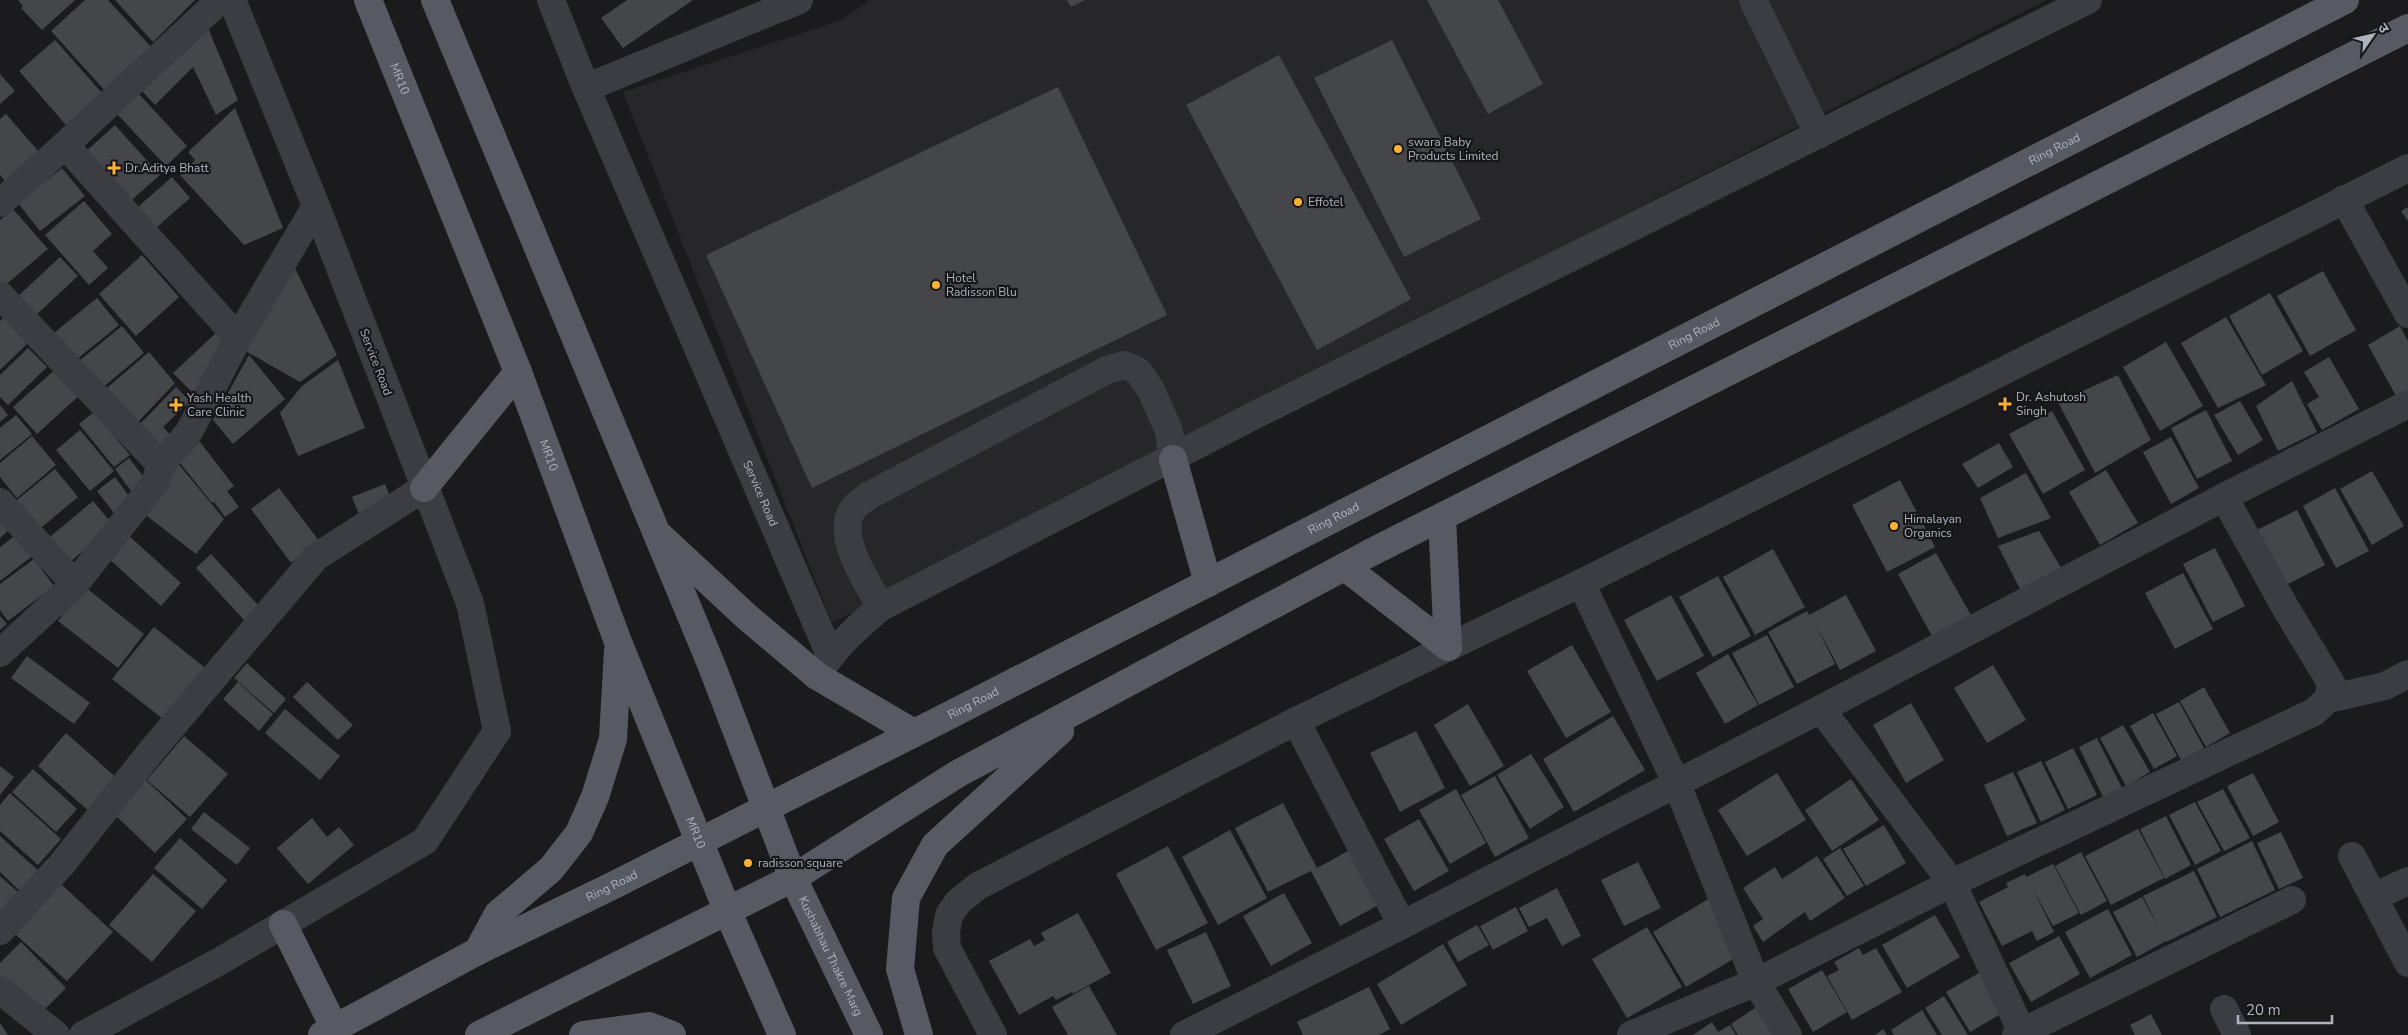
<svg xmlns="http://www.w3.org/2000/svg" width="2408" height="1035" viewBox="0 0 2408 1035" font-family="'Nunito Sans','Noto Sans Devanagari',sans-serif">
	<rect width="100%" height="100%" fill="#1b1b1d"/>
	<polygon fill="#27272a" points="869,0 2047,0 1439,309 832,623 623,92 842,20"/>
	<g fill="#45464a">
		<polygon points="18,0 75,0 42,30 21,8 23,6"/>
		<polygon points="85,0 108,0 154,50 107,93 51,31"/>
		<polygon points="115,0 195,0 153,42"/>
		<polygon points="627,0 693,0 623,48 601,18"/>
		<polygon points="1067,0 1085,0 1071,7"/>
		<polygon points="1427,0 1498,0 1543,84 1488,114"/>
		<polygon points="208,28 238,100 216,115 193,67 155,105 142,91"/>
		<polygon points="55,40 102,93 66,125 19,71"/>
		<polygon points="1392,40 1481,219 1404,257 1314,78"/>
		<polygon points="1279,55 1411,299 1317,350 1186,105"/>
		<polygon points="0,74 15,91 0,104"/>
		<polygon points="1058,87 1167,315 812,488 706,255"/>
		<polygon points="139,94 187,146 166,166 117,114"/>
		<polygon points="235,108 283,228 244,245 180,175 195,160 188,152"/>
		<polygon points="6,114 39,152 5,181 0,175 0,119"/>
		<polygon points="115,125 160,175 125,206 81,156"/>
		<polygon points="62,168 85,196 40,231 18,203"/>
		<polygon points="172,177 190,198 149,234 131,213"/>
		<polygon points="84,201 112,234 93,251 108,268 89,285 45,235"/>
		<polygon points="2408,207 2408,221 2401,211"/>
		<polygon points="13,209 48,249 2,288 0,286 0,220"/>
		<polygon points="142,255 179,297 136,336 99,294"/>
		<polygon points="60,257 78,276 34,317 17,297"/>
		<polygon points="292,262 337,355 300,382 242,349"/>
		<polygon points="2323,271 2356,330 2310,356 2277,296"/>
		<polygon points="2270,293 2303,351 2262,375 2229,316"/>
		<polygon points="97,298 119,325 71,364 49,337"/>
		<polygon points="4,317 29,342 0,370 0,321"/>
		<polygon points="2226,317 2266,385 2218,408 2181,343"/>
		<polygon points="122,326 144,353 101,389 79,361"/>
		<polygon points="2400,326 2408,341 2408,390 2396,396 2368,345"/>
		<polygon points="216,333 230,349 200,400 173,373"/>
		<polygon points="2166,342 2203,406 2160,431 2123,367"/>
		<polygon points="28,348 47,367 8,405 0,397 0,375"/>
		<polygon points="149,352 175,383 136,424 102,392"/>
		<polygon points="249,355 285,399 233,444 213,420"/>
		<polygon points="2329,357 2359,409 2322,430 2307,404 2319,397 2304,372"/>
		<polygon points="338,360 365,428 298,456 280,413 302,386"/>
		<polygon points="58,367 82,393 37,434 13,407"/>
		<polygon points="2118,375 2151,440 2095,473 2058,402"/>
		<polygon points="2292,381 2317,432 2278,451 2256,406"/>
		<polygon points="176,387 190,401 163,427 175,440 165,450 140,424"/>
		<polygon points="2240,401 2263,440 2238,455 2214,415"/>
		<polygon points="0,405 8,415 0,422"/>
		<polygon points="2206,410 2232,461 2197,479 2171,428"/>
		<polygon points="2052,411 2085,470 2043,494 2009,434"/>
		<polygon points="94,412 130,455 114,467 79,424"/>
		<polygon points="16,415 32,434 0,460 0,428"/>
		<polygon points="80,430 114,471 90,491 56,450"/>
		<polygon points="32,436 56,465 17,498 0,477 0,463"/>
		<polygon points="2171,437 2199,488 2171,504 2143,452"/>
		<polygon points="200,442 234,486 227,491 239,507 225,517 214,502 212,503 177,459"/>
		<polygon points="1999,443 2013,467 1978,488 1962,464"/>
		<polygon points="129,458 146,480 131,491 115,469"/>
		<polygon points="176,461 224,519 196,554 138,509"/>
		<polygon points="55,469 78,497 36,532 12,504"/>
		<polygon points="2106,470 2138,523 2100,545 2069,492"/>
		<polygon points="2372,471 2404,526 2372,545 2340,489"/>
		<polygon points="2026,473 2051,518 1998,538 1980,498"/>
		<polygon points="115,477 131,499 114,513 97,491"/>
		<polygon points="1900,480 1935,547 1887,572 1852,505"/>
		<polygon points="385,484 393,504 360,517 352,497"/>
		<polygon points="279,488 320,542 291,563 251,509"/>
		<polygon points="2335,488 2369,551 2336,568 2303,506"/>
		<polygon points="93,501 114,526 66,565 45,541"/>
		<polygon points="2297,510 2325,565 2284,586 2255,531"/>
		<polygon points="0,517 11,528 0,538"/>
		<polygon points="2039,531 2063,571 2021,591 1998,546"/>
		<polygon points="19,533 35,554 0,581 0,547"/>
		<polygon points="127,534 181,583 161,606 107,557"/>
		<polygon points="2215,548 2245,606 2213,622 2183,564"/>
		<polygon points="1773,549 1805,607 1755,635 1723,577"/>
		<polygon points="1936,553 1972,617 1933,638 1898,574"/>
		<polygon points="211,554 260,607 245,621 196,568"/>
		<polygon points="34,559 54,586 8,621 0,610 0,584"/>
		<polygon points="2183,573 2213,629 2175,649 2145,593"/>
		<polygon points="1718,576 1751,636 1713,657 1679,597"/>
		<polygon points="85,587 144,634 118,668 58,621"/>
		<polygon points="1671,595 1704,656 1657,681 1624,620"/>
		<polygon points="1846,595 1876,651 1840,670 1816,625 1835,664 1797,684 1768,632 1807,611 1809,615"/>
		<polygon points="0,616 7,624 0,630"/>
		<polygon points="154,627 209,671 163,719 112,679"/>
		<polygon points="1767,635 1794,687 1759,705 1732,653"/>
		<polygon points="1572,645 1611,712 1566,738 1527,671"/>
		<polygon points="1728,654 1758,705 1725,724 1696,673"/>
		<polygon points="27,656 90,703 74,724 11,678"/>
		<polygon points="247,663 286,699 274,713 234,678"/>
		<polygon points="1993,665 2026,720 1987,743 1954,688"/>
		<polygon points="238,682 273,714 259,731 223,699"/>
		<polygon points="307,682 353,725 338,740 293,697"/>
		<polygon points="2204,687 2230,733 2206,747 2180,701"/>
		<polygon points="2179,702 2204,748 2181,760 2156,714"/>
		<polygon points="1911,703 1944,760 1906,783 1873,725"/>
		<polygon points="1468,704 1504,766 1470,786 1434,725"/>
		<polygon points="285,709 340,756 320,780 265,733"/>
		<polygon points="2153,713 2177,756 2154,769 2130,726"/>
		<polygon points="1613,716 1645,770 1574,812 1543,759"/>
		<polygon points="2123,725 2150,772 2126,786 2100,738"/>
		<polygon points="1416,731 1445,788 1400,812 1370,753"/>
		<polygon points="66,733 120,781 91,813 38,766"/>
		<polygon points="184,736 228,774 190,817 147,780"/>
		<polygon points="2097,738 2122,788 2103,797 2079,747"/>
		<polygon points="2073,748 2097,795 2068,809 2045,762"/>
		<polygon points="1531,754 1564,807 1530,829 1497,775"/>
		<polygon points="2041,761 2065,810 2041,822 2017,772"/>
		<polygon points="0,766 14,777 0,795"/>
		<polygon points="33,769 77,809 56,832 12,792"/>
		<polygon points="2013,772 2037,823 2007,836 1984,785"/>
		<polygon points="1777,773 1806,820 1747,856 1718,810"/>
		<polygon points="2253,773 2279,822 2253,836 2227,786"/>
		<polygon points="1495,776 1529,838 1495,857 1461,795"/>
		<polygon points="1851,779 1879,820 1832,851 1805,810"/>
		<polygon points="146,780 187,819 155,853 114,814"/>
		<polygon points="1456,789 1486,843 1450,864 1419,810"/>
		<polygon points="2223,789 2250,838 2224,851 2197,802"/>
		<polygon points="10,793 61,839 38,865 0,831 0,805"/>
		<polygon points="2195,802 2221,851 2195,865 2169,815"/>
		<polygon points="1283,803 1317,868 1348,851 1377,906 1340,926 1311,871 1268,892 1235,828"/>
		<polygon points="204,812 250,848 237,865 191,829"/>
		<polygon points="2166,816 2191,865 2165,879 2140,829"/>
		<polygon points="312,818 327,837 339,827 354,845 308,884 277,848"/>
		<polygon points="1419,819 1449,871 1414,891 1384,839"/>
		<polygon points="1884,825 1906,863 1866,886 1843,849"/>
		<polygon points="2138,829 2164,878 2111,905 2085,856"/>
		<polygon points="1230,830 1267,898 1218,925 1182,857"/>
		<polygon points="2281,832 2303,878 2279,889 2257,843"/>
		<polygon points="0,836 42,874 24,895 0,872"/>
		<polygon points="180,838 227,880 202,909 154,868"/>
		<polygon points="2252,841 2275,890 2220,917 2197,869"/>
		<polygon points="1168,846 1208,923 1156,950 1116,874"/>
		<polygon points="1840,848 1864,886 1847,896 1823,859"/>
		<polygon points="2081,852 2107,901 2081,915 2055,866"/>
		<polygon points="1817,856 1845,898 1810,921 1805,912 1763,942 1753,926 1763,919 1743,888 1775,867 1782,879"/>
		<polygon points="1638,862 1661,908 1624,926 1601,880"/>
		<polygon points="2053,864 2079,913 2053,926 2033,889 2054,932 2037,941 2032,931 2002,946 1979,902 2008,887 2006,883 2025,874 2026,877"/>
		<polygon points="2194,871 2217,917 2166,942 2166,941 2137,957 2113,912 2142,897 2159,928 2143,896"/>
		<polygon points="153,874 196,911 152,962 109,925"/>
		<polygon points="0,876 18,892 0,912"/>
		<polygon points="61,884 113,932 67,981 15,934"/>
		<polygon points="1557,888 1581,936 1562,946 1547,918 1529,927 1519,908"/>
		<polygon points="1284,893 1312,943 1271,966 1243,916"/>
		<polygon points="1710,898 1742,954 1686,987 1653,932"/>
		<polygon points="1516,907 1528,931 1493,950 1480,926"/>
		<polygon points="2108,909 2132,955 2090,978 2065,932"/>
		<polygon points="1078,913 1111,973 1073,994 1072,992 1056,1000 1053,996 1019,1015 989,961 1030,939 1034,946 1045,940 1041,933"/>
		<polygon points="1935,915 1960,957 1907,988 1882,945"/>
		<polygon points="1477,925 1489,945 1458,962 1447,942"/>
		<polygon points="1647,927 1682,987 1627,1018 1592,959"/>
		<polygon points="1206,932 1231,986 1193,1004 1167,950"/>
		<polygon points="2059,936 2080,974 2031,1002 2009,963"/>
		<polygon points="21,942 66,988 38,1016 0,977 0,963"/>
		<polygon points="1443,944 1467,985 1401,1025 1377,984"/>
		<polygon points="1859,948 1863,955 1876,948 1902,992 1852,1020 1827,976 1839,970 1834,962"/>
		<polygon points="1986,969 2001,1014 1970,1032 1946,992"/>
		<polygon points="1822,970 1847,1012 1813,1032 1788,989"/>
		<polygon points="1089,986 1117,1035 1068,1035 1052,1007"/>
		<polygon points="1369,987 1390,1029 1379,1035 1303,1035 1297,1022"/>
		<polygon points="1944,996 1968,1035 1942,1035 1925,1008"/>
		<polygon points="1764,1002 1774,1035 1738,1035 1731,1024"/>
		<polygon points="1922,1010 1937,1035 1894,1035 1891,1030"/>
		<polygon points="2151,1014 2162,1035 2135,1035 2130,1025"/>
		<polygon points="1712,1022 1718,1032 1730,1025 1736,1035 1693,1035"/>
		<polygon points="0,1023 8,1035 0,1035"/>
		<polygon points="1883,1029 1887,1035 1875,1035"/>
	</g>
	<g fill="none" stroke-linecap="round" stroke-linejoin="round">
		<g stroke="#3b3d43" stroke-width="28">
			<path id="s1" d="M551,0l35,88 244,567"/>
			<polyline points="1753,0 1819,135"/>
			<polyline points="586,88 799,0"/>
			<polyline points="65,145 238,338"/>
			<polyline points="2344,199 2408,314"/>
			<polyline points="0,203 65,145 220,0"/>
			<polyline points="0,295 161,465"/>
			<polyline points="0,502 75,584"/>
			<polyline points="1581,583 1676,782 1756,982 1788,1035"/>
			<path d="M881,607c-14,-24 -46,-72 -28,-98 3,-5 11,-9 15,-13l239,-126 17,-5 14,6 13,19 18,41 4,28"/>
			<polyline points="0,653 75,584 155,483 161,465 189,432 238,338 316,206"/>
			<path d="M817,676c17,-28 39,-48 64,-69l380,-195 827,-412"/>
			<polyline points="2328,699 2385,686 2408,674"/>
			<polyline points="1821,709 1952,883 2022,1032"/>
			<polyline points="1296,721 1402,925 1821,709 2224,497 2408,404"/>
			<polyline points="2352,856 2408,963"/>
			<polyline points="2374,897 2408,881"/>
			<polyline points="0,931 62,864 153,749 316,557 424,488"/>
			<polyline points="0,990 56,1035"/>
			<polyline points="2224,1009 2237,1035"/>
			<polyline points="83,1035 222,960 425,841 497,731 470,603 316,206 232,0"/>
			<polyline points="993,1035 947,948 946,932 949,915 958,902 978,886 1296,721 1581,583 2408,168"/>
			<polyline points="1184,1035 1402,925"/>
			<polyline points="1631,1035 1756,982 1952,883 2314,712 2328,699 2331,683 2285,607 2224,497"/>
			<polyline points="2016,1035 2292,900"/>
		</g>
		<g stroke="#575a62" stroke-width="28">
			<path id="s2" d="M368,0l150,372 100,270 110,270 54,123"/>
			<path id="s3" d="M435,0l276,664 82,214 76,157"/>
			<polyline points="1173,459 1208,583"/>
			<polyline points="424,488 518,372"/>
			<polyline points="1442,517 1448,647"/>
			<polyline points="660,536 747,617 817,676 914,733"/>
			<polyline points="1345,567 1448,647"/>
			<polyline points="283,924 335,1029"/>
			<polyline points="478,951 498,914 551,869 579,833 595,797 613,739 618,650"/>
			<path id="s4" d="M322,1035l156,-84 134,-65 334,-169 1399,-717"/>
			<polyline points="479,1035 793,878 959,773 1370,553 2408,28"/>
			<polyline points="583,1035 649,1026 672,1035"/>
			<polyline points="919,1035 900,969 906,898 935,845 1060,731"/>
		</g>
	</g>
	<g fill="#fbb135" stroke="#161618" stroke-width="2">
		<circle cx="1398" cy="149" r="5"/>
		<path d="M111.5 160.5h5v5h5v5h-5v5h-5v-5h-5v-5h5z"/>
		<circle cx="1298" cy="202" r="5"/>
		<circle cx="936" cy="285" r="5"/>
		<path d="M2002.5 396.5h5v5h5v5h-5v5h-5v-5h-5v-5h5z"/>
		<path d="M173.5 397.5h5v5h5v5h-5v5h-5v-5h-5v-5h5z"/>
		<circle cx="1894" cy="526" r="5"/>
		<circle cx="748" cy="863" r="5"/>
	</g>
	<g text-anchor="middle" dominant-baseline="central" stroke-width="4.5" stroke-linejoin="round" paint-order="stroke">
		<g font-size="12" fill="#adb2bd" stroke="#161618">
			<text stroke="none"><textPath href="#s2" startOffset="85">MR10</textPath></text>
			<text stroke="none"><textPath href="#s4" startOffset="1946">Ring Road</textPath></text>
			<text stroke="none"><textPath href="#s4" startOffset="1541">Ring Road</textPath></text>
			<text transform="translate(376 362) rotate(69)">Service Road</text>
			<text stroke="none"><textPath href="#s2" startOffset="490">MR10</textPath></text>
			<text stroke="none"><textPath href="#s1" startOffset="536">Service Road</textPath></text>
			<text stroke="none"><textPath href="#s4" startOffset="1136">Ring Road</textPath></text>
			<text stroke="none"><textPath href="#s4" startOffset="731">Ring Road</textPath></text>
			<text stroke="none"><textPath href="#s2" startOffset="895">MR10</textPath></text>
			<text stroke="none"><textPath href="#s4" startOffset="326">Ring Road</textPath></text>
			<text stroke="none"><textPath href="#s3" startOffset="1035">Kushabhau Thakre Marg</textPath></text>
		</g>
		<g font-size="12" fill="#adb2bd" stroke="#161618" text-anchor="start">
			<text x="1408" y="142">swara Baby<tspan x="1408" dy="14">Products Limited</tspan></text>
			<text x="125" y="168">Dr.Aditya Bhatt</text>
			<text x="1308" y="202">Effotel</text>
			<text x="946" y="278">Hotel<tspan x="946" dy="14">Radisson Blu</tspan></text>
			<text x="2016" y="397">Dr. Ashutosh<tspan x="2016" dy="14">Singh</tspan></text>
			<text x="187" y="398">Yash Health<tspan x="187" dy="14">Care Clinic</tspan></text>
			<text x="1904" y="519">Himalayan<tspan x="1904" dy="14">Organics</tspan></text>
			<text x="758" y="863">radisson square</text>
		</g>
	</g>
	<g transform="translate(2373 35) rotate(56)" stroke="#161618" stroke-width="4" paint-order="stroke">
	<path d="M0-4L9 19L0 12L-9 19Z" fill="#adb2bd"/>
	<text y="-8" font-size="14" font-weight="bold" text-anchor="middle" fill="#adb2bd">उ</text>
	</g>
	<path d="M2238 1015v8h94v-8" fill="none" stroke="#adb2bd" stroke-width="2.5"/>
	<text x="2246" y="1015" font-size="15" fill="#adb2bd" stroke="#161618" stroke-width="4" paint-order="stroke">20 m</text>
</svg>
